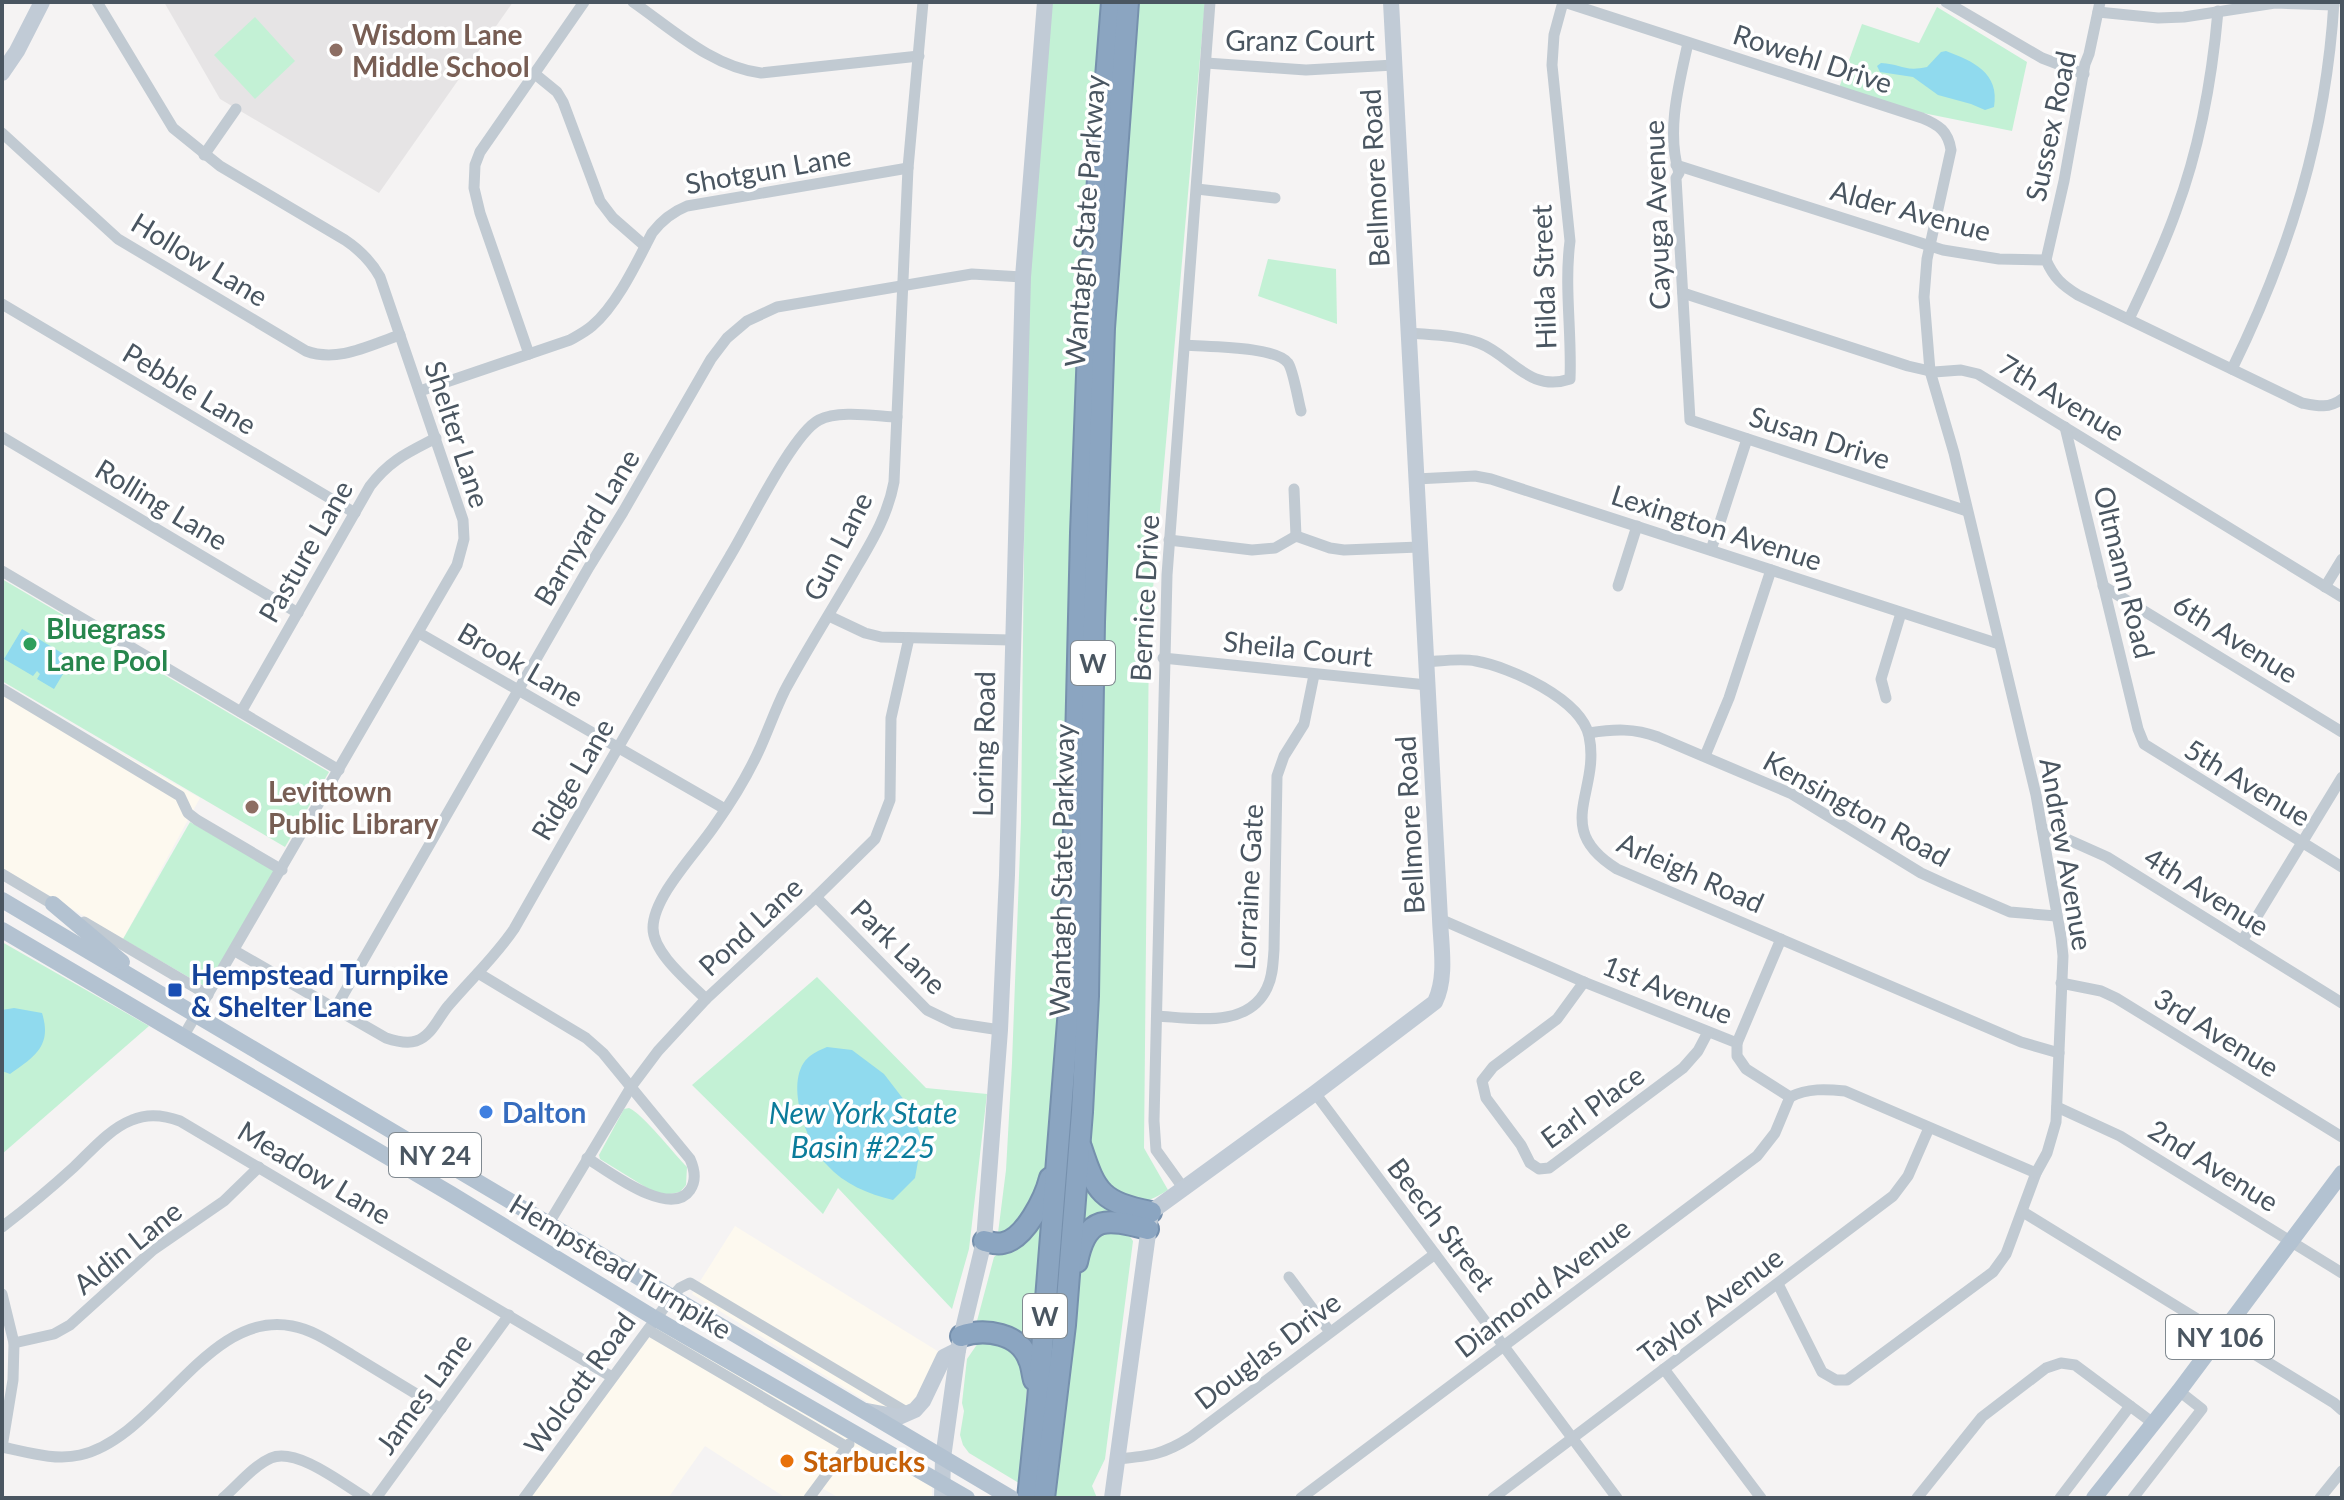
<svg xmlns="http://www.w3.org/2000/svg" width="2344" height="1500" viewBox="0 0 2344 1500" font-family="Lato,sans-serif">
	<rect width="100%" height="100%" fill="#f5f3f3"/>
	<g fill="#fdf9ef">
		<polygon points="2,686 200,798 123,939 2,868"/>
		<polygon points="735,1226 944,1355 902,1423 692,1294"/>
		<polygon points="657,1327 932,1487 932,1498 839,1498 822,1488 815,1498 786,1498 705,1446 668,1498 530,1498"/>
	</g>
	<polygon fill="#e6e4e5" points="164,2 513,2 379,193 220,99"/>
	<g fill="#c3f1d5">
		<polygon points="1048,2 1104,2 1077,351 1061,962 1051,1123 1048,1162 1035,1199 1012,1235 1000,1237 998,1233 1006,1170 1012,1063 1021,822 1027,275"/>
		<path d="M1137,2h68l-56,632 -5,514 24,42c-24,14 -26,15 -53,7l-27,-44 11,-257 7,-415 16,-316z"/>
		<polygon points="1937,7 2027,62 2012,131 1923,113 1839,88 1862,24 1919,43"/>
		<polygon points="255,17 295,61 255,99 214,55"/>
		<polygon points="1268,259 1336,269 1337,324 1258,296"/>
		<polygon points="2,579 329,772 285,847 2,681"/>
		<polygon points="190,822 276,871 209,989 123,939"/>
		<polygon points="2,942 149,1026 2,1154"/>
		<polygon points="817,977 926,1088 987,1094 969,1249 952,1309 838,1188 823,1214 692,1085"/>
		<path d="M629,1108c14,6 45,46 58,59l-1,18 -6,7 -20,4 -60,-37 -1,-4 25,-46z"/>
		<polygon points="1081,1175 1120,1213 1082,1230"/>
		<path d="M1046,1215l-11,153 -57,-44 -1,-3 17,-64 6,-5c20,1 34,-23 46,-37z"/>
		<polygon points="1126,1231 1133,1241 1105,1459 1092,1486 1097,1498 1049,1498 1065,1413 1081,1254 1097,1232"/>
		<polygon points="986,1341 1001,1341 1026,1363 1027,1387 1019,1483 969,1453 963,1445 960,1435 964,1411 962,1403 967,1359 978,1343"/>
	</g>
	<g fill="#90daee">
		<path d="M1946,51c27,10 54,22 48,56l-9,3 -14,-6 -33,-9 -25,-18 -33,-5 -3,-6 4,-3c20,1 23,9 46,4l14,-15z"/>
		<polygon points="22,629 72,659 54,689 37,679 40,674 37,671 33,676 4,659"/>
		<path d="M14,1008l28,5c10,32 -6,43 -32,61l-8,-3v-61z"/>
		<path d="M827,1047l25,3 32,24 27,35 11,30 -7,39 -22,22c-25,-6 -49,-16 -66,-35 -21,-22 -45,-87 -17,-109 5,-4 12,-7 17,-9z"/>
	</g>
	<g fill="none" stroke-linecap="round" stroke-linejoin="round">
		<defs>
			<g id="highway">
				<path d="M1081,1147c15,46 21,55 70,65"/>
				<path d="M984,1241c6,1 12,4 19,2 22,-4 42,-45 47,-65"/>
				<path d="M1077,1262c10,-49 31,-43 71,-33"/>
				<path d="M961,1336c24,-8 59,-3 68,24 3,6 3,13 5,20"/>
				<polyline points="1028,1498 1038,1400 1070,996 1081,533 1088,349 1098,178 1112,2"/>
				<polyline points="1044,1498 1065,1325 1082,1112 1088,996 1094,622 1104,328 1128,2"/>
			</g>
		</defs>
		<use href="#highway" stroke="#7690ad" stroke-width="24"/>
		<g stroke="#c1cad2" stroke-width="11">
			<path d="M97,2l76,126 47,38 125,74c15,10 26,21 35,37l83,243 1,19 -7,26 -274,472"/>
			<path d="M633,2c39,27 79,65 128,71l158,-17"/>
			<path d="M1564,2l358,116c17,7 26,13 29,32l-24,109 -3,38 6,74 24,82 82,342 25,142 2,19 -7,166 -9,31 -11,20 -30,81 -13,18 -146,108h-11l-14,-8 -44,-88"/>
			<polyline points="1946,2 2042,58 2084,74"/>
			<polyline points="2098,12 2158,18 2184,17 2275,3 2334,5"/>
			<path d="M1688,43c-9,41 -22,88 -9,130l-3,5 14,242 277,91"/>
			<polyline points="1206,63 1306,70 1394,65"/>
			<polyline points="535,74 557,92 563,102 600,201 613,218 645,246"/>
			<path d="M2,133l116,106 188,112c32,12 64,-6 94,-16"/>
			<polyline points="204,155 236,109"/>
			<path d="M1676,165l267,85 56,9 47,1c8,18 16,25 32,35l224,108c15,3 27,6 40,-4"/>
			<polyline points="1197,189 1275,198"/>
			<polyline points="2046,260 2064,181 2085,64 2089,54 2100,2"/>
			<polyline points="1683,293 1908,366 1934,372 1961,370 1978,374 2342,597"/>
			<polyline points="2,304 355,513"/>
			<path d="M2129,319c17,-36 34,-71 47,-108 24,-64 36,-132 42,-200"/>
			<path d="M1409,333c23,2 48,2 70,10 32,12 50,50 91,36 2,-46 -6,-92 0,-138l-18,-176 2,-30 9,-33"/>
			<path d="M1185,345c22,2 90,1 103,18 5,6 10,37 13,48"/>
			<polyline points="529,354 480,213 474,188 475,165 480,152 584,2"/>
			<path d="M2232,369c58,-118 94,-235 102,-367"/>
			<path d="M420,391l150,-51c7,-4 15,-8 22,-14 25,-21 45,-64 60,-93 10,-13 20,-21 35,-27l221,-38"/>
			<polyline points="2065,427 2138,729 2144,744 2342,867"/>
			<polyline points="2,437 298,613"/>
			<polyline points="1416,479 1475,476 1491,479 1999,644"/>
			<polyline points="1294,489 1296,536"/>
			<polyline points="1169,540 1252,550 1275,548 1296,536 1330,548 1344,550 1419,547"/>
			<polyline points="1711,550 1747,439"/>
			<polyline points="2,571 339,770"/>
			<polyline points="1618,586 1637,526"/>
			<polyline points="2103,586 2342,732"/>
			<polyline points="2325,587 2342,559"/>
			<polyline points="829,616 865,633 881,637 1011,640"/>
			<polyline points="419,633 725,809"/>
			<polyline points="1163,658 1427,685"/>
			<path d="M1426,662c16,-1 34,-4 50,-1 34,6 105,38 113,75 12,56 -38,92 28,133l404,173 38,11"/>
			<polyline points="2,689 180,796 188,813 197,820 282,870"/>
			<polyline points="1886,698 1881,679 1901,613"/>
			<path d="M241,712l129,-226c20,-26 37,-33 66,-48"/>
			<path d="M1589,733c25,-4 45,-5 69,4l134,57 129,79 24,11 65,28 46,4"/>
			<polyline points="1705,756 1729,698 1771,570"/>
			<polyline points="2042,828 2107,857 2342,1003"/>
			<polyline points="2,874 59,908"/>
			<polyline points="816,897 927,1010 954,1023 1000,1030"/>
			<path d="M1440,919l144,63 153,61v13l9,13 44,28c18,-9 36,-8 55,-6l191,82"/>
			<polyline points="84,922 208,995"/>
			<polyline points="2242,941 2342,777"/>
			<path d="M235,951l151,87c9,3 21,6 30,3 16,-5 23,-25 33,-36 22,-26 46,-48 65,-76 71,-125 143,-249 216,-373 18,-29 62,-122 89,-136 19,-10 56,-4 78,-3"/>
			<path d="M478,973l108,65 17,15 87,106c4,9 7,21 0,31 -20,29 -82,-19 -103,-32"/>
			<polyline points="1584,982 1557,1019 1493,1067 1482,1081 1486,1098 1521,1145 1530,1163 1539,1169 1549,1168 1683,1068 1698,1051 1708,1032"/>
			<polyline points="2061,983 2101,991 2116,998 2342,1137"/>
			<path d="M706,999c-18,-18 -53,-46 -53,-71 0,-32 45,-77 62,-103 17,-24 34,-52 46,-79 8,-18 15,-38 24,-56 22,-41 47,-80 70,-120 17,-29 33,-55 39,-88l14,-314 15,-166"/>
			<polyline points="335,1009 589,567 623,512 711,359 727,338 747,321 777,307 972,274 1023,277"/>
			<path d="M1157,1016c36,2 91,13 110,-28 6,-12 6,-26 7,-38l3,-174 7,-20 20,-32 10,-49"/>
			<polyline points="1737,1043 1781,939"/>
			<polyline points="1315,1093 1617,1498"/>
			<polyline points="2057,1107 2120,1136 2342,1273"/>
			<polyline points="1184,1189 1156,1150 1154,1121 1167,575 1210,2"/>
			<polyline points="2023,1212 2334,1403 2342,1410"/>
			<polyline points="549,1223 631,1087 658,1051 706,999 816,897 875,839 890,800 891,718 909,638"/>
			<path d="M2,1227c25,-19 49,-39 72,-60 17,-16 35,-38 58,-47 16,-7 32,-5 48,1l432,256"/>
			<polyline points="1289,1277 1330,1332"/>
			<polyline points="2,1294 14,1343 13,1380 2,1447"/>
			<polyline points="648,1330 847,1447"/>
			<polyline points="14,1343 54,1334 70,1325 153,1250 224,1201 259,1167"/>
			<polyline points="1664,1369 1761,1498"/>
			<path d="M2,1447c25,5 53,14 78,8 77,-17 127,-146 212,-129 22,4 41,18 60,29 30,18 59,36 89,54"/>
			<path d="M1117,1459c32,-3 46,-4 74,-22l244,-183"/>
			<path d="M223,1498c15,-13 30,-32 48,-40 26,-11 73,27 95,40"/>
			<polyline points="376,1498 509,1315"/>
			<polyline points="524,1498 672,1297 680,1288 690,1283 908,1413"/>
			<polyline points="809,1498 849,1444"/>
			<polyline points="1301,1498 1757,1156 1775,1133 1790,1097"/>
			<polyline points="1493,1498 1893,1196 1908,1176 1929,1128"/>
			<polyline points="1917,1498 1982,1417 2046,1368 2061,1363 2075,1365 2153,1423"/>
			<polyline points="2060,1498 2130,1406"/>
			<polyline points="2133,1498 2202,1409 2179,1391"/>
			<polyline points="2320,1498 2342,1471"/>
		</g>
		<g stroke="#c1cbd6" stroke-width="16">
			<polyline points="2,73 17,51 42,2"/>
			<polyline points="867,1411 899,1417 915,1410 923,1401 944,1357 958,1350"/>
			<polyline points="942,1498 943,1458 958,1350 984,1241 1000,1030 1007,875 1023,277 1045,2"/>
			<path d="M1112,1498l39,-286 164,-119 120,-91c12,-25 6,-56 5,-83l-49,-917"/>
		</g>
		<g stroke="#b3c2d1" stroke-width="16">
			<polyline points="2,900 1011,1498"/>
			<polyline points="53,904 122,962"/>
			<polyline points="2,930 451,1194 656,1319 967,1498"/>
			<polyline points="2094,1498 2179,1391 2342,1173"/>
		</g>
		<use href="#highway" stroke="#8ba5c1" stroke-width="20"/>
	</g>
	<g fill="#8d6e63" stroke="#fff" stroke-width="3">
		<circle cx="336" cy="50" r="8"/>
		<circle cx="252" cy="807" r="8"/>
	</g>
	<circle fill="#2e9e5b" stroke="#fff" stroke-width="3" cx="30" cy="644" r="8"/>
	<rect fill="#1a4fb4" stroke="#fff" stroke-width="3" x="167" y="982" width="16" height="16" rx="4"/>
	<circle fill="#3f7fe0" stroke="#fff" stroke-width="3" cx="486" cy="1112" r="8"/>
	<circle fill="#e8710a" stroke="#fff" stroke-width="3" cx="787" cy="1461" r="8"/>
	<g text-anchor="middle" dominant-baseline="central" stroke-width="7" stroke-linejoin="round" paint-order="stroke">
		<g fill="#fff" stroke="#808990" stroke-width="2">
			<rect x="1071" y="641" width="44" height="44" rx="6"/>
			<rect x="389" y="1133" width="92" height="44" rx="6"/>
			<rect x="1023" y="1294" width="44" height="44" rx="6"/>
			<rect x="2166" y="1315" width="108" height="44" rx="6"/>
		</g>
		<g font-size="26" font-weight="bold" fill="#4a5661">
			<text x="1093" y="663">W</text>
			<text x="435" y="1155">NY 24</text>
			<text x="1045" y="1316">W</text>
			<text x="2220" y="1337">NY 106</text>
		</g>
		<g font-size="28" font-weight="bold" fill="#785e54" stroke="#fff" text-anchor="start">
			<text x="352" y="34">Wisdom Lane<tspan x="352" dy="32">Middle School</tspan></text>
			<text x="268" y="791">Levittown<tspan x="268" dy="32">Public Library</tspan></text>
		</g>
		<g font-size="28" fill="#4a5661" stroke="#fff">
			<text x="1300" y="40">Granz Court</text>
			<text transform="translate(1813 58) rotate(18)">Rowehl Drive</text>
			<text transform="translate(2050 126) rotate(-78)">Sussex Road</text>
			<text transform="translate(768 169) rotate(-10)">Shotgun Lane</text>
			<text transform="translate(1374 178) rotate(-93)">Bellmore Road</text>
			<text transform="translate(1911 210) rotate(15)">Alder Avenue</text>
			<text transform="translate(1656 215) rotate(-92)">Cayuga Avenue</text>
			<text transform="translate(1084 221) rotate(-86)">Wantagh State Parkway</text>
			<text transform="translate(200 259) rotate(31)">Hollow Lane</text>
			<text transform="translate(1543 277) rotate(-92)">Hilda Street</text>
			<text transform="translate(190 388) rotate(31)">Pebble Lane</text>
			<text transform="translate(2062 397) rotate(31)">7th Avenue</text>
			<text transform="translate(458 434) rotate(72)">Shelter Lane</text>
			<text transform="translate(1820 437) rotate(18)">Susan Drive</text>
			<text transform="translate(162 504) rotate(31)">Rolling Lane</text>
			<text transform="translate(586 527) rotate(-59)">Barnyard Lane</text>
			<text transform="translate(1717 527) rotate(18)">Lexington Avenue</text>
			<text transform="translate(837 546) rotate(-63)">Gun Lane</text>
			<text transform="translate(305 551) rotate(-60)">Pasture Lane</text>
			<text transform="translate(2125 572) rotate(76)">Oltmann Road</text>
			<text transform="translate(1144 598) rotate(-87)">Bernice Drive</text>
			<text transform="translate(2236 638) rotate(32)">6th Avenue</text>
			<text transform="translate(1298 648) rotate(6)">Sheila Court</text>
			<text transform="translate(521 664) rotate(30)">Brook Lane</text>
			<text transform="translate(983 744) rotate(-89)">Loring Road</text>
			<text transform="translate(572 779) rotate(-60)">Ridge Lane</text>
			<text transform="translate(2248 782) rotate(31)">5th Avenue</text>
			<text transform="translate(1857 808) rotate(29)">Kensington Road</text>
			<text transform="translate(1409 825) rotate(-93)">Bellmore Road</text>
			<text transform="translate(2067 854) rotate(80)">Andrew Avenue</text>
			<text transform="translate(1061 870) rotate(-89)">Wantagh State Parkway</text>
			<text transform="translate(1691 872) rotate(24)">Arleigh Road</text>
			<text transform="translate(1248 887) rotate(-87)">Lorraine Gate</text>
			<text transform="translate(2207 891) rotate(32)">4th Avenue</text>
			<text transform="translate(750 926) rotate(-43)">Pond Lane</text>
			<text transform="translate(899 946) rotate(45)">Park Lane</text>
			<text transform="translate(1668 989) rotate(22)">1st Avenue</text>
			<text transform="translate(2217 1032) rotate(32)">3rd Avenue</text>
			<text transform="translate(1592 1106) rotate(-36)">Earl Place</text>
			<text transform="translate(2214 1165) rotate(32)">2nd Avenue</text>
			<text transform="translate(315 1172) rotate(31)">Meadow Lane</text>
			<text transform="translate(1442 1224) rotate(53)">Beech Street</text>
			<text transform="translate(127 1247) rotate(-39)">Aldin Lane</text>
			<text transform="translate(621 1266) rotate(31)">Hempstead Turnpike</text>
			<text transform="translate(1542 1287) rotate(-37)">Diamond Avenue</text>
			<text transform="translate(1710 1305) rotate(-37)">Taylor Avenue</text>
			<text transform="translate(1267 1350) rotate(-37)">Douglas Drive</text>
			<text transform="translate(579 1383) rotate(-54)">Wolcott Road</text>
			<text transform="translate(423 1393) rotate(-54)">James Lane</text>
		</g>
		<g font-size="28" font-weight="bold" fill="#27864d" stroke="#fff" text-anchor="start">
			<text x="46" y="628">Bluegrass<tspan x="46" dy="32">Lane Pool</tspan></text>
		</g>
		<g font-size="28" font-weight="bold" fill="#164399" stroke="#fff" text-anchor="start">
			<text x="191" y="974">Hempstead Turnpike<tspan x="191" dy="32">&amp; Shelter Lane</tspan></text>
		</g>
		<g font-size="28" font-weight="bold" fill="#366cbe" stroke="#fff" text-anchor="start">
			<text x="502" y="1112">Dalton</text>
		</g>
		<g font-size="28" font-weight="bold" fill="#c56008" stroke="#fff" text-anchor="start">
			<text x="803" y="1461">Starbucks</text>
		</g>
		<g font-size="30" font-style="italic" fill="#0c7c9b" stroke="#fff">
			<text x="863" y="1112">New York State<tspan x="863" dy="34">Basin #225</tspan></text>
		</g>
	</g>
	<rect width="2344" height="1500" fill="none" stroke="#4a5661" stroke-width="8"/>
</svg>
